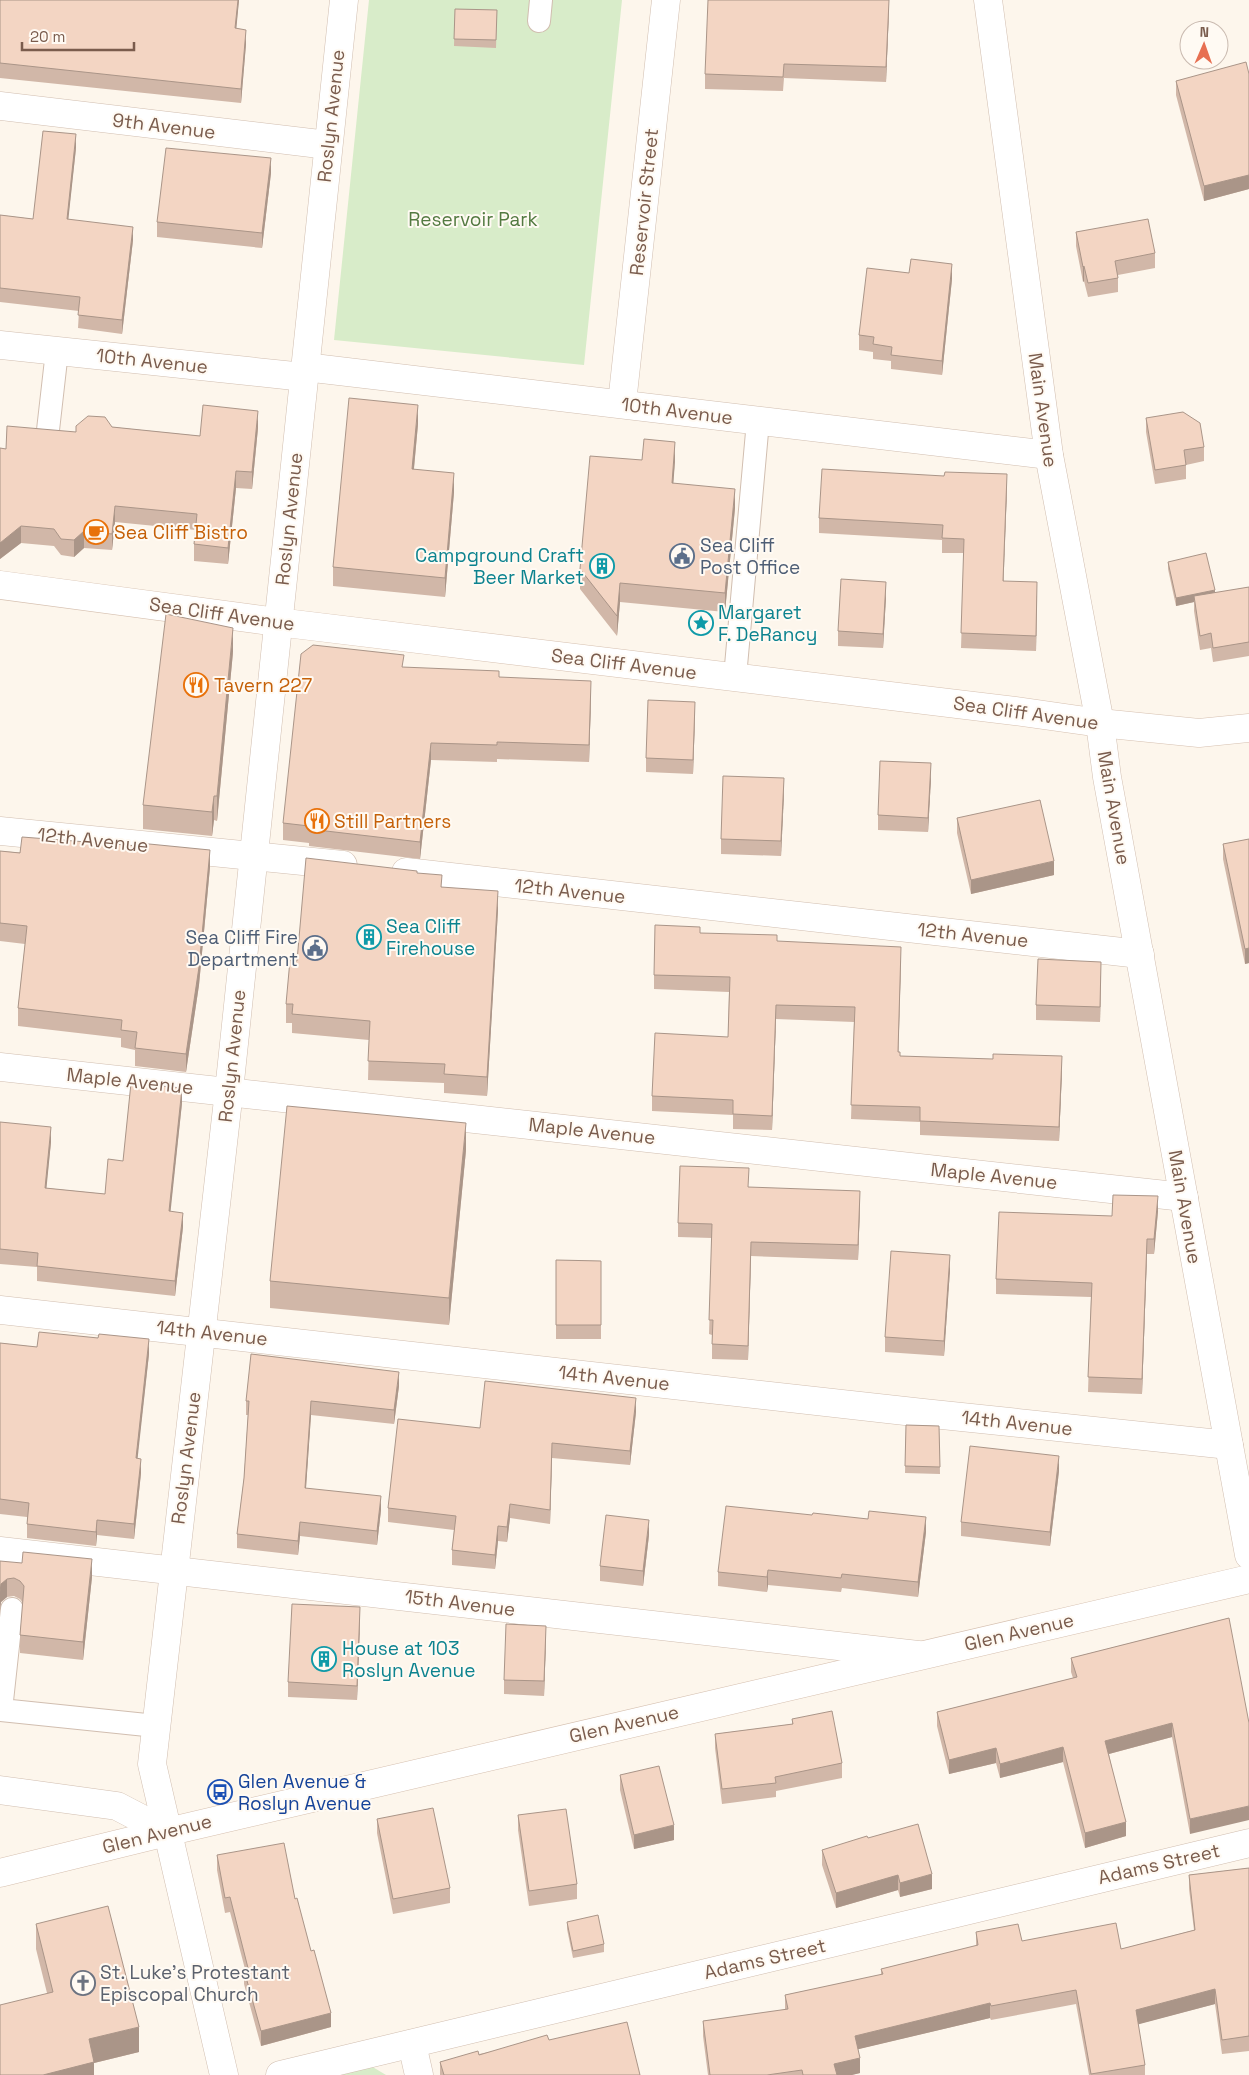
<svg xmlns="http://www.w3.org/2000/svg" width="1249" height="2075" viewBox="0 0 1249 2075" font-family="'Space Grotesk',sans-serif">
	<rect width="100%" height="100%" fill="#fdf6ec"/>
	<g fill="#d8ecc9">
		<polygon points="369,0 622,0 584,365 334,340"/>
		<polygon points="371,2066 386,2075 333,2075"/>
	</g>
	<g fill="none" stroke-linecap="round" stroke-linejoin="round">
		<defs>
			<g id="lane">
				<polyline points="539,21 541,0"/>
				<polyline points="48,430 57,351"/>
				<polyline points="735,677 758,421"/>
				<polyline points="12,1609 1,1710 156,1726"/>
			</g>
			<g id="street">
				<polyline points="988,0 1049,455 1100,723 1107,777 1249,1555"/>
				<polyline points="0,106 328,145"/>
				<polyline points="0,345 304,377"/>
				<polyline points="305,367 1049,455"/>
				<polyline points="622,403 666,0"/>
				<polyline points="0,831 343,865"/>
				<polyline points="406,872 1140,954"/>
				<polyline points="0,1067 1184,1197"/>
				<polyline points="0,1310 923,1413 1229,1445"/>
				<polyline points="0,1551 918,1655"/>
				<polyline points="0,1790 117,1806 167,1832"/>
				<polyline points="412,2044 419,2075"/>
				<polyline points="224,2075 152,1764 229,1091 344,0"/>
				<polyline points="280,2075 1249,1843"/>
			</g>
			<g id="secondary">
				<polyline points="0,585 277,622 1015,711 1100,723 1199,733 1249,728"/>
				<polyline points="0,1873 167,1832 1249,1579"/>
			</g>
		</defs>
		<use href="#lane" stroke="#d1beb0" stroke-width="24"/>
		<use href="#street" stroke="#d1beb0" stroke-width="29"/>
		<use href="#secondary" stroke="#d6c0b0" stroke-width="29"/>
		<use href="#lane" stroke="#fff" stroke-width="22"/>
		<use href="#street" stroke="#fff" stroke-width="28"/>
		<use href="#secondary" stroke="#fff" stroke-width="28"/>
	</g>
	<g fill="#d1b7a8">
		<polygon points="0,0 239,0 236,28 246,44 241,103 0,78"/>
		<polygon points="455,9 497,10 496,48 454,46"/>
		<polygon points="889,10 886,82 784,78 783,91 705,89 705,74"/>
		<polygon points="1249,74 1249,189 1204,201 1176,95 1176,81"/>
		<polygon points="76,148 68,219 133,240 122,334 78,328 79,311 0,302 0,215 33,219"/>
		<polygon points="271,173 262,248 157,237 157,222"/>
		<polygon points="1076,232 1155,253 1155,268 1118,275 1118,292 1088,297 1084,281 1083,282 1076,246"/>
		<polygon points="952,279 942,375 891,369 891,361 873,359 873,352 859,350 859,335"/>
		<polygon points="1146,418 1204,447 1204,461 1186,465 1186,479 1155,484 1146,432"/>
		<polygon points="418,424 414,469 454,492 445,597 333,586 333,567"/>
		<polygon points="112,427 200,436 258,428 252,489 236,488 228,564 194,561 194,544 196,530 115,522 112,550 84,548 74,557 61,555 54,546 21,543 0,559 0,448 6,449 76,432"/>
		<polygon points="675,461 673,483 735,508 725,612 620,602 617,636 580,589 580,569"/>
		<polygon points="1007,489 1003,581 1037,596 1036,651 961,648 964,553 942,553 942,540 819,533 819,518"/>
		<polygon points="1168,562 1215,593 1249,587 1249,656 1213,662 1211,648 1200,650 1194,611 1194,602 1176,606 1168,569"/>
		<polygon points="886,597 883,648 838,646 838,631"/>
		<polygon points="233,652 217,821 214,820 212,836 143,829 143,805"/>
		<polygon points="404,667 499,677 591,698 589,762 497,759 497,762 431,760 420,859 309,846 309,843 283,840 283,823"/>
		<polygon points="695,716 693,774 646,772 646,758"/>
		<polygon points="931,778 928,832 878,830 878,815"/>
		<polygon points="784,793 781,856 721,854 721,839"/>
		<polygon points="957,818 1054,875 971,894 957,833"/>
		<polygon points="1249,839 1249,963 1245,964 1223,859 1223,844"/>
		<polygon points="0,851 210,867 199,985 186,1072 135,1066 135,1050 121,1047 121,1038 18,1026 18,1008 25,944 0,941"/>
		<polygon points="417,873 442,887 498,910 487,1096 444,1093 444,1083 368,1080 369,1040 292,1033 292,1023 286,1023 286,1004 297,961"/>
		<polygon points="700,933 777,941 901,961 898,1052 900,1056 1062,1071 1059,1141 920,1135 920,1122 851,1119 854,1022 776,1019 772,1130 733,1129 733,1115 652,1111 652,1096 728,1037 729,992 654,989 654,975"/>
		<polygon points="1101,976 1100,1022 1036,1020 1036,1005"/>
		<polygon points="182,1103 170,1211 183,1227 175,1296 37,1281 37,1267 0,1264 0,1122 51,1142 46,1188 105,1194 123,1161"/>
		<polygon points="466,1150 449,1325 270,1308 270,1281"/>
		<polygon points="749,1187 860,1206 858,1260 751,1256 748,1360 712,1359 712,1335 709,1334 712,1238 678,1237 678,1223"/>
		<polygon points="1158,1211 1154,1254 1147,1254 1142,1394 1088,1392 1091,1297 996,1294 996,1279 1112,1216"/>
		<polygon points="556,1260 601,1261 601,1339 556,1339"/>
		<polygon points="950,1270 944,1356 885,1352 885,1337"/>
		<polygon points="0,1343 37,1347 149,1354 137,1458 141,1473 134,1539 97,1535 96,1546 27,1538 27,1517 0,1514"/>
		<polygon points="399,1386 394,1424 311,1415 306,1488 381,1510 377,1545 300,1536 298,1555 237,1548 237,1534 244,1478 248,1415 246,1415 246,1401"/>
		<polygon points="636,1412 630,1465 552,1458 550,1524 510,1518 507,1542 498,1541 495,1569 452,1565 452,1550 454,1530 388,1522 388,1508 480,1428"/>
		<polygon points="906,1425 939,1426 940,1474 905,1473"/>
		<polygon points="1059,1471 1050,1546 961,1536 961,1522"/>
		<polygon points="926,1532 918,1597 842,1588 841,1592 768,1585 767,1592 718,1586 718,1572"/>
		<polygon points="649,1535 643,1586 600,1581 600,1566"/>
		<polygon points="0,1561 92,1577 83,1660 20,1653 20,1635 23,1603 20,1599 14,1596 7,1597 1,1602 0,1610"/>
		<polygon points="1229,1618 1190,1834 1172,1737 1109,1754 1126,1836 1085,1848 1063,1762 1000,1778 996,1763 949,1774 937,1726 937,1712 1073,1678 1071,1672 1071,1658"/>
		<polygon points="360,1622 357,1700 288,1697 288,1682"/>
		<polygon points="546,1640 544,1696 504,1694 504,1680"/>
		<polygon points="792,1719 842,1763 842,1778 776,1791 776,1797 722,1804 715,1748 715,1734 792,1724"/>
		<polygon points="620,1775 674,1840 634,1849 620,1790"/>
		<polygon points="518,1815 577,1884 577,1899 529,1906 518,1830"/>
		<polygon points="377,1819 450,1888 450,1903 393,1914 377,1833"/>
		<polygon points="868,1838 932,1889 900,1897 898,1890 836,1908 822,1865 822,1850"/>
		<polygon points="217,1855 295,1899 331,2027 261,2046 244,1984 244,1970 245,1969 230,1912 225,1913 217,1870"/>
		<polygon points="1249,1868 1249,2051 1222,2054 1215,2004 1138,2024 1145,2065 1145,2075 1089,2075 1076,2004 991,2020 990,2018 858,2049 860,2073 851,2075 708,2075 703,2036 703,2021 785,2010 785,1995 881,1975 881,1969 976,1946 976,1932 1022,1941 1121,1949 1194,1930 1189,1889 1189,1875"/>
		<polygon points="567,1922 604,1944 604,1952 573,1958 567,1929"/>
		<polygon points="36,1924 139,2052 94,2063 94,2075 47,1993 36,1949"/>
		<polygon points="549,2040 640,2075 440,2075 440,2062"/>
	</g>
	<g fill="#aa9588">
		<polygon points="238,0 239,0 235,43 235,28"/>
		<polygon points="889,0 889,10 886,82 886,67"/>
		<polygon points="246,30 246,44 241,103 241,89"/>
		<polygon points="76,134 76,148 67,232 67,219"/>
		<polygon points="271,158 271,173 262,248 262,233"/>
		<polygon points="1249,175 1249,189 1204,201 1204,186"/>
		<polygon points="133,227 133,240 122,334 122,320"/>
		<polygon points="952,264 952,279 942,375 942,361"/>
		<polygon points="1084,266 1084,281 1083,282 1083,267"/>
		<polygon points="418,405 418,424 412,488 412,469"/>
		<polygon points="258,411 258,428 252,489 252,472"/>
		<polygon points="675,442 675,461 672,502 672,483"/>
		<polygon points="236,471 236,488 228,564 228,548"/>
		<polygon points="454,473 454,492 445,597 445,578"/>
		<polygon points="1007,474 1007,489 1003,595 1003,581"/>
		<polygon points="735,489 735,508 725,612 725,593"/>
		<polygon points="115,506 115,522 112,550 112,534"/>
		<polygon points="21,526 21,543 0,559 0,543"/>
		<polygon points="84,531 84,548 74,557 74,540"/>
		<polygon points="886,582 886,597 883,648 883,634"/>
		<polygon points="1037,582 1037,596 1036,651 1036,636"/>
		<polygon points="620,583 620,602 617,636 617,616"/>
		<polygon points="1215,590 1215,597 1194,596 1194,602 1176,606 1176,598"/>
		<polygon points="233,628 233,652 217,821 217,796"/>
		<polygon points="591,681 591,698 589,762 589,745"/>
		<polygon points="695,702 695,716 693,774 693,760"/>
		<polygon points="431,743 431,760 420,859 420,842"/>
		<polygon points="931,763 931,778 928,832 928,818"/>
		<polygon points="784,778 784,793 781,856 781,841"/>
		<polygon points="214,796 214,820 212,836 212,812"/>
		<polygon points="210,850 210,867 199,985 186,1072 186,1054"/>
		<polygon points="1054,861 1054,875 971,894 971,880"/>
		<polygon points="498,891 498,910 487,1096 487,1077"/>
		<polygon points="901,947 901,961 898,1066 898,1052"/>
		<polygon points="1249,948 1249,963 1245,964 1245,949"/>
		<polygon points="1101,962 1101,976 1100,1022 1100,1007"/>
		<polygon points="776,1005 776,1019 772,1130 772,1116"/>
		<polygon points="1062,1056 1062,1071 1059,1141 1059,1127"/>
		<polygon points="182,1088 182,1103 169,1226 169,1211"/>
		<polygon points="466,1123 466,1150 449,1325 449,1298"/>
		<polygon points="51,1127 51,1142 45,1203 45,1188"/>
		<polygon points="860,1191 860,1206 858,1260 858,1245"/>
		<polygon points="1158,1196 1158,1211 1154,1254 1154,1239"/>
		<polygon points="183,1213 183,1227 175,1296 175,1281"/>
		<polygon points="1147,1239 1147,1254 1142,1394 1142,1379"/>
		<polygon points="751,1242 751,1256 748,1360 748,1346"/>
		<polygon points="950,1255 950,1270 944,1356 944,1341"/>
		<polygon points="149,1339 149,1354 136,1473 136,1458"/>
		<polygon points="399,1372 399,1386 394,1424 394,1410"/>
		<polygon points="636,1398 636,1412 630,1465 630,1451"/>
		<polygon points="311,1401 311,1415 305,1502 305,1488"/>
		<polygon points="552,1443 552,1458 550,1524 550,1510"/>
		<polygon points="1059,1456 1059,1471 1050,1546 1050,1532"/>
		<polygon points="141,1459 141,1473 134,1539 134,1524"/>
		<polygon points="381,1496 381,1510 377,1545 377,1531"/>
		<polygon points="510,1504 510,1518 507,1542 507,1527"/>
		<polygon points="926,1517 926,1532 918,1597 918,1582"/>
		<polygon points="97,1520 97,1535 96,1546 96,1532"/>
		<polygon points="649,1520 649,1535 643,1586 643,1571"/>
		<polygon points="300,1522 300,1536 298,1555 298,1541"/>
		<polygon points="498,1526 498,1541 495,1569 495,1555"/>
		<polygon points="92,1559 92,1577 83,1660 83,1642"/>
		<polygon points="768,1570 768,1585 767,1592 767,1577"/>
		<polygon points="7,1579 7,1597 1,1602 0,1610 0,1592 1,1584"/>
		<polygon points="360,1607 360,1622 357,1700 357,1686"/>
		<polygon points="546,1626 546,1640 544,1696 544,1681"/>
		<polygon points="1172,1723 1172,1737 1105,1755 1105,1741"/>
		<polygon points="1063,1747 1063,1762 1000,1778 1000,1764"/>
		<polygon points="996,1748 996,1763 949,1774 949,1760"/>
		<polygon points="1249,1806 1249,1820 1190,1834 1190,1819"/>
		<polygon points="1126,1822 1126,1836 1085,1848 1085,1833"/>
		<polygon points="674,1825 674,1840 634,1849 634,1835"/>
		<polygon points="932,1874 932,1889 900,1897 900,1883"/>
		<polygon points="898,1875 898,1890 836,1908 836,1893"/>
		<polygon points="1215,1989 1215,2004 1136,2025 1136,2010"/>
		<polygon points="990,2003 990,2018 855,2050 855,2036"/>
		<polygon points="331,2013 331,2027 261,2046 261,2031"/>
		<polygon points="139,2027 139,2052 94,2063 94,2075 43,2075 89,2039"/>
		<polygon points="860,2058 860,2073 852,2075 834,2075 834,2064"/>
	</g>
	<g fill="#f3d5c3" stroke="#aa9588">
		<polygon points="0,0 238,0 235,28 246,30 241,89 0,63"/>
		<polygon points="708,0 889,0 886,67 784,64 783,77 705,74"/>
		<polygon points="455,9 497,10 496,40 454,39"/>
		<polygon points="1246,62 1249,74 1249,175 1204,186 1176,81"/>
		<polygon points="43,131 76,134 67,219 133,227 122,320 78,315 80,297 0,288 0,215 33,219"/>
		<polygon points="166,148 271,158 262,233 157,222"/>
		<polygon points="1148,219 1155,253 1115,261 1118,278 1088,283 1084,266 1083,267 1076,232"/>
		<polygon points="911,259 952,264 942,361 891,355 892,347 873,344 874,337 859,335 867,268 909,273"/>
		<polygon points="349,398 418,405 412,469 454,473 445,578 333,567"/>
		<polygon points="203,405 258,411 252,472 236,471 228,548 194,544 197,514 115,506 112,534 84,531 74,540 61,539 54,529 21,526 0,543 0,448 6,449 7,426 76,432 76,426 88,416 105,417 112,427 200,436"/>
		<polygon points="1183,412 1200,423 1204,447 1184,450 1186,465 1155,470 1146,418"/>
		<polygon points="644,439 675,442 672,483 735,489 725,593 620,583 617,616 580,569 590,456 642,460"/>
		<polygon points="822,469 944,476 945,472 1007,474 1003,581 1037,582 1036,636 961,633 964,539 942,538 943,525 819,518"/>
		<polygon points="1206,553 1215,590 1176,598 1168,562"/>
		<polygon points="841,579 886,582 883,634 838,631"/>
		<polygon points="1249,587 1249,642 1213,648 1211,633 1200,636 1194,596"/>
		<polygon points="166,614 233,628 217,796 214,796 212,812 143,805"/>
		<polygon points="313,645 404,655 402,667 499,671 499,677 591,681 589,745 497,742 497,745 431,743 420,842 309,829 309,826 283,823 301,654"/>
		<polygon points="648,700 695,702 693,760 646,758"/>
		<polygon points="880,761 931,763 928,818 878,815"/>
		<polygon points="723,776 784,778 781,841 721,839"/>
		<polygon points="1040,800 1054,861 971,880 957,818"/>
		<polygon points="22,837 139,846 139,843 210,850 199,967 186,1054 135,1048 137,1032 121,1030 122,1020 18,1008 27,926 0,923 0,851 20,853"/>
		<polygon points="1249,839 1249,948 1245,949 1223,844"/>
		<polygon points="306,858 417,871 417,873 442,875 441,887 498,891 487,1077 444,1074 445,1064 368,1061 370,1021 292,1014 293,1004 286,1004 290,960 297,961"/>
		<polygon points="655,925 700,927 700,933 777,935 777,941 901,947 898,1052 900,1052 900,1056 993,1059 993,1054 1062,1056 1059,1127 920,1121 920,1107 851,1105 855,1007 776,1005 772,1116 733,1114 733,1100 652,1096 655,1033 728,1037 730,977 654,975"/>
		<polygon points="1038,959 1101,962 1100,1007 1036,1005"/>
		<polygon points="131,1083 182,1088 169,1211 183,1213 175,1281 37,1266 38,1253 0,1249 0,1122 51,1127 45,1188 105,1194 108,1159 123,1161"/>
		<polygon points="287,1106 466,1123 449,1298 270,1281"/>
		<polygon points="680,1166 749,1168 748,1187 860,1191 858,1245 751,1242 748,1346 712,1344 713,1320 709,1320 712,1224 678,1223"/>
		<polygon points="1113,1195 1158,1196 1154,1239 1147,1239 1142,1379 1088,1377 1092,1283 996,1279 999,1212 1112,1216"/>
		<polygon points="891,1251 950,1255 944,1341 885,1337"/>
		<polygon points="556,1260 601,1261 601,1325 556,1325"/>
		<polygon points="39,1332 98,1338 99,1334 149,1339 136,1458 141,1459 134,1524 97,1520 96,1532 27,1524 29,1503 0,1499 0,1343 37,1347"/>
		<polygon points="251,1354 399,1372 394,1410 311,1401 305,1488 381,1496 377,1531 300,1522 298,1541 237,1534 244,1478 249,1401 246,1401"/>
		<polygon points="485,1381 636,1398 630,1451 552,1443 550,1510 510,1504 507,1527 498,1526 495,1555 452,1550 456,1516 388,1508 398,1419 480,1428"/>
		<polygon points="906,1425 939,1426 940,1467 905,1466"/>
		<polygon points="970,1446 1059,1456 1050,1532 961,1522"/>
		<polygon points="726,1506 812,1515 813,1513 868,1519 869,1511 926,1517 918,1582 842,1574 841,1578 768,1570 767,1577 718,1572"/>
		<polygon points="606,1515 649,1520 643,1571 600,1566"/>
		<polygon points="23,1552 92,1559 83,1642 20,1635 24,1586 20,1581 14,1578 7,1579 1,1584 0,1592 0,1561 22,1563"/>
		<polygon points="292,1604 360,1607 357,1686 288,1682"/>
		<polygon points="1229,1618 1249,1723 1249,1806 1190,1819 1172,1723 1105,1741 1126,1822 1085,1833 1063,1747 1000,1764 996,1748 949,1760 937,1712 1077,1677 1071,1658"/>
		<polygon points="506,1624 546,1626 544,1681 504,1680"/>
		<polygon points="832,1711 842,1763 775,1777 776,1783 722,1789 715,1734 793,1724 792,1719"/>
		<polygon points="659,1766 674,1825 634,1835 620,1775"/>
		<polygon points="433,1808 450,1888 393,1899 377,1819"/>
		<polygon points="566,1809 577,1884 529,1891 518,1815"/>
		<polygon points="918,1824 932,1874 900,1883 898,1875 836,1893 822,1850 867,1836 868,1838"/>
		<polygon points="284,1843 295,1899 297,1898 311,1951 314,1950 331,2013 261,2031 244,1970 248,1968 230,1897 225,1898 217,1855"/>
		<polygon points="1249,1868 1249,2036 1222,2040 1215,1989 1136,2010 1145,2065 1091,2074 1076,1990 991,2006 990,2003 855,2036 860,2058 834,2064 837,2075 803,2075 802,2070 767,2075 710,2075 703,2021 788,2009 785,1995 883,1974 881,1969 978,1945 976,1932 1018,1924 1022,1941 1116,1923 1121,1949 1195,1930 1189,1875"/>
		<polygon points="108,1906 139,2027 89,2039 94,2062 43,2075 0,2075 0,2005 53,1992 36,1924"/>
		<polygon points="598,1915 604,1944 573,1951 567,1922"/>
		<polygon points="627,2022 640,2075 444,2075 440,2062 478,2051 479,2055 547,2035 549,2040"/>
	</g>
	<defs>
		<symbol id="cafe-ring" viewBox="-11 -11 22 22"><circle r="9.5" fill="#fffaf3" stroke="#e8710a" stroke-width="1.5"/><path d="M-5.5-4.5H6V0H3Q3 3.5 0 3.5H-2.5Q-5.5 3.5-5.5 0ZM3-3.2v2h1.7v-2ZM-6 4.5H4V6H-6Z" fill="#e8710a"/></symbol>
		<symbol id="civic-ring" viewBox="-11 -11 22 22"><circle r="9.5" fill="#fffaf3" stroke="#5c6f8a" stroke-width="1.5"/><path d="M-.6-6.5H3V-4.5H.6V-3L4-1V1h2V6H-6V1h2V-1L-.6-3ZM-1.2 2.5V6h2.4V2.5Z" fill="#5c6f8a"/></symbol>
		<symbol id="building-ring" viewBox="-11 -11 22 22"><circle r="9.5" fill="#fffaf3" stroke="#0f9aa8" stroke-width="1.5"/><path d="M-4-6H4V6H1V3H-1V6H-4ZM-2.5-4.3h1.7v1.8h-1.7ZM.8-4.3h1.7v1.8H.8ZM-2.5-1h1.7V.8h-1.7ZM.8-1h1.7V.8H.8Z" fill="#0f9aa8"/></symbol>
		<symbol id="sight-ring" viewBox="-11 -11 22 22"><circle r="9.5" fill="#fffaf3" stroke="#0f9aa8" stroke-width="1.5"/><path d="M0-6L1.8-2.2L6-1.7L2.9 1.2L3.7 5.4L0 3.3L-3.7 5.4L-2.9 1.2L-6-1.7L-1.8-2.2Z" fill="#0f9aa8"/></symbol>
		<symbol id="restaurant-ring" viewBox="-11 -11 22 22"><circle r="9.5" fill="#fffaf3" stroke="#e8710a" stroke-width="1.5"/><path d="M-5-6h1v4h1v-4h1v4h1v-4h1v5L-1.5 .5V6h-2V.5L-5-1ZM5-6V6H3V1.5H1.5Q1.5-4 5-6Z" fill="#e8710a"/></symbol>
		<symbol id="bus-ring" viewBox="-11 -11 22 22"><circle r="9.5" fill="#fffaf3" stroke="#1a4fb4" stroke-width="1.5"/><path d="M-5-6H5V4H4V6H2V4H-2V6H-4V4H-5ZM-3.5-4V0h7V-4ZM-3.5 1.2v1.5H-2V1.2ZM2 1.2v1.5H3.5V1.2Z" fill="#1a4fb4"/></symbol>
		<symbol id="church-ring" viewBox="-11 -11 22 22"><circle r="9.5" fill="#fffaf3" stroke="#6b7280" stroke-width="1.5"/><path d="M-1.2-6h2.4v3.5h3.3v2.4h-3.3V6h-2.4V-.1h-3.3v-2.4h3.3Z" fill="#6b7280"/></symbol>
	</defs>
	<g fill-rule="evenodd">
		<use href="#cafe-ring" x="82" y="518" width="28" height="28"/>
		<use href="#civic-ring" x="668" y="542" width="28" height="28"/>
		<use href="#building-ring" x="588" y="552" width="28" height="28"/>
		<use href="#sight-ring" x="687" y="609" width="28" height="28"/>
		<use href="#restaurant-ring" x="182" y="671" width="28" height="28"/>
		<use href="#restaurant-ring" x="303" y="807" width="28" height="28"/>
		<use href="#building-ring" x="355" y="923" width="28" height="28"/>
		<use href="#civic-ring" x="301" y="934" width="28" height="28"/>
		<use href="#building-ring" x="310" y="1645" width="28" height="28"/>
		<use href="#bus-ring" x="206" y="1778" width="28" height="28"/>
		<use href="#church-ring" x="69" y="1969" width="28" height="28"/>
	</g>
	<g text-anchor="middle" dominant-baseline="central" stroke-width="4" stroke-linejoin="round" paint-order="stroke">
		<g font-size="19" fill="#7a5c4d" stroke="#fffaf3">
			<text transform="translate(331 116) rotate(-84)">Roslyn Avenue</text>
			<text transform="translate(164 126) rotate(7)">9th Avenue</text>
			<text transform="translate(644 202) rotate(-84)">Reservoir Street</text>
			<text transform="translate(152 361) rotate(6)">10th Avenue</text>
			<text transform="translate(1043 410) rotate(82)">Main Avenue</text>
			<text transform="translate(677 411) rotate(7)">10th Avenue</text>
			<text transform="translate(289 519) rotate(-84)">Roslyn Avenue</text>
			<text transform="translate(222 614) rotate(8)">Sea Cliff Avenue</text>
			<text transform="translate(624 664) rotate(7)">Sea Cliff Avenue</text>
			<text transform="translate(1026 713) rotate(8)">Sea Cliff Avenue</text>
			<text transform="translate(1114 808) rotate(80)">Main Avenue</text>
			<text transform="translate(93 840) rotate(6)">12th Avenue</text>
			<text transform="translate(570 891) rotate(6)">12th Avenue</text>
			<text transform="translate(973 935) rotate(6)">12th Avenue</text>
			<text transform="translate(232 1056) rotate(-84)">Roslyn Avenue</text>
			<text transform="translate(130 1081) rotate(6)">Maple Avenue</text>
			<text transform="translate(592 1131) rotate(6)">Maple Avenue</text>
			<text transform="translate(994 1176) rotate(6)">Maple Avenue</text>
			<text transform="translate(1185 1207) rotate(80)">Main Avenue</text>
			<text transform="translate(212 1333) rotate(6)">14th Avenue</text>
			<text transform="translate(614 1378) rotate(6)">14th Avenue</text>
			<text transform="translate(1017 1423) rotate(6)">14th Avenue</text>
			<text transform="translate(186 1458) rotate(-83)">Roslyn Avenue</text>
			<text transform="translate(460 1603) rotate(7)">15th Avenue</text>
			<text transform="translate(1019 1632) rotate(-13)">Glen Avenue</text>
			<text transform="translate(624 1724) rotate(-13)">Glen Avenue</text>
			<text transform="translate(157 1834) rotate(-14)">Glen Avenue</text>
			<text transform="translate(1159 1864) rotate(-13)">Adams Street</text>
			<text transform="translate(765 1959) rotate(-13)">Adams Street</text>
		</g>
		<g font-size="19" fill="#537a41" stroke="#fffaf3">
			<text x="473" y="219">Reservoir Park</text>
		</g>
		<g font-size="19" fill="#c56008" stroke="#fffaf3" text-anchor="start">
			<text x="114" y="532">Sea Cliff Bistro</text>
			<text x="214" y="685">Tavern 227</text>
			<text x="334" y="821">Still Partners</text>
		</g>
		<g font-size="19" fill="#4e5e75" stroke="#fffaf3" text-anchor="start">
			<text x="700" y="545">Sea Cliff<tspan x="700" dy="22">Post Office</tspan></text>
			<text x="298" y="937" text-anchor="end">Sea Cliff Fire<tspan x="298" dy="22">Department</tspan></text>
		</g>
		<g font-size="19" fill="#0d838f" stroke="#fffaf3" text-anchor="start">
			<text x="584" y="555" text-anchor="end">Campground Craft<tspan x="584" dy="22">Beer Market</tspan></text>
			<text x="718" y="612">Margaret<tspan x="718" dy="22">F. DeRancy</tspan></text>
			<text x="386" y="926">Sea Cliff<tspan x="386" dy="22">Firehouse</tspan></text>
			<text x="342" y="1648">House at 103<tspan x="342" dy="22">Roslyn Avenue</tspan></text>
		</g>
		<g font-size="19" fill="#164399" stroke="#fffaf3" text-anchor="start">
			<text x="238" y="1781">Glen Avenue &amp;<tspan x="238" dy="22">Roslyn Avenue</tspan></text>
		</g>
		<g font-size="19" fill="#5b616d" stroke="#fffaf3" text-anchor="start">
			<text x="100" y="1972">St. Luke's Protestant<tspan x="100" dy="22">Episcopal Church</tspan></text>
		</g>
	</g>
	<g transform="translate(1204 45) rotate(2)"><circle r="24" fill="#fffaf3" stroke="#cabbb1"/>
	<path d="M0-4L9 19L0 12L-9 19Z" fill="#e76f51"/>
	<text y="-8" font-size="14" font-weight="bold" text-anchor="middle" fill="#7a5c4d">N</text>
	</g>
	<path d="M22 42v8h112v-8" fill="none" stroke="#7a5c4d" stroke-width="2.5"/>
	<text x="30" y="42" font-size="15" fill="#7a5c4d" stroke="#fffaf3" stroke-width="4" paint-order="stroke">20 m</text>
</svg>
